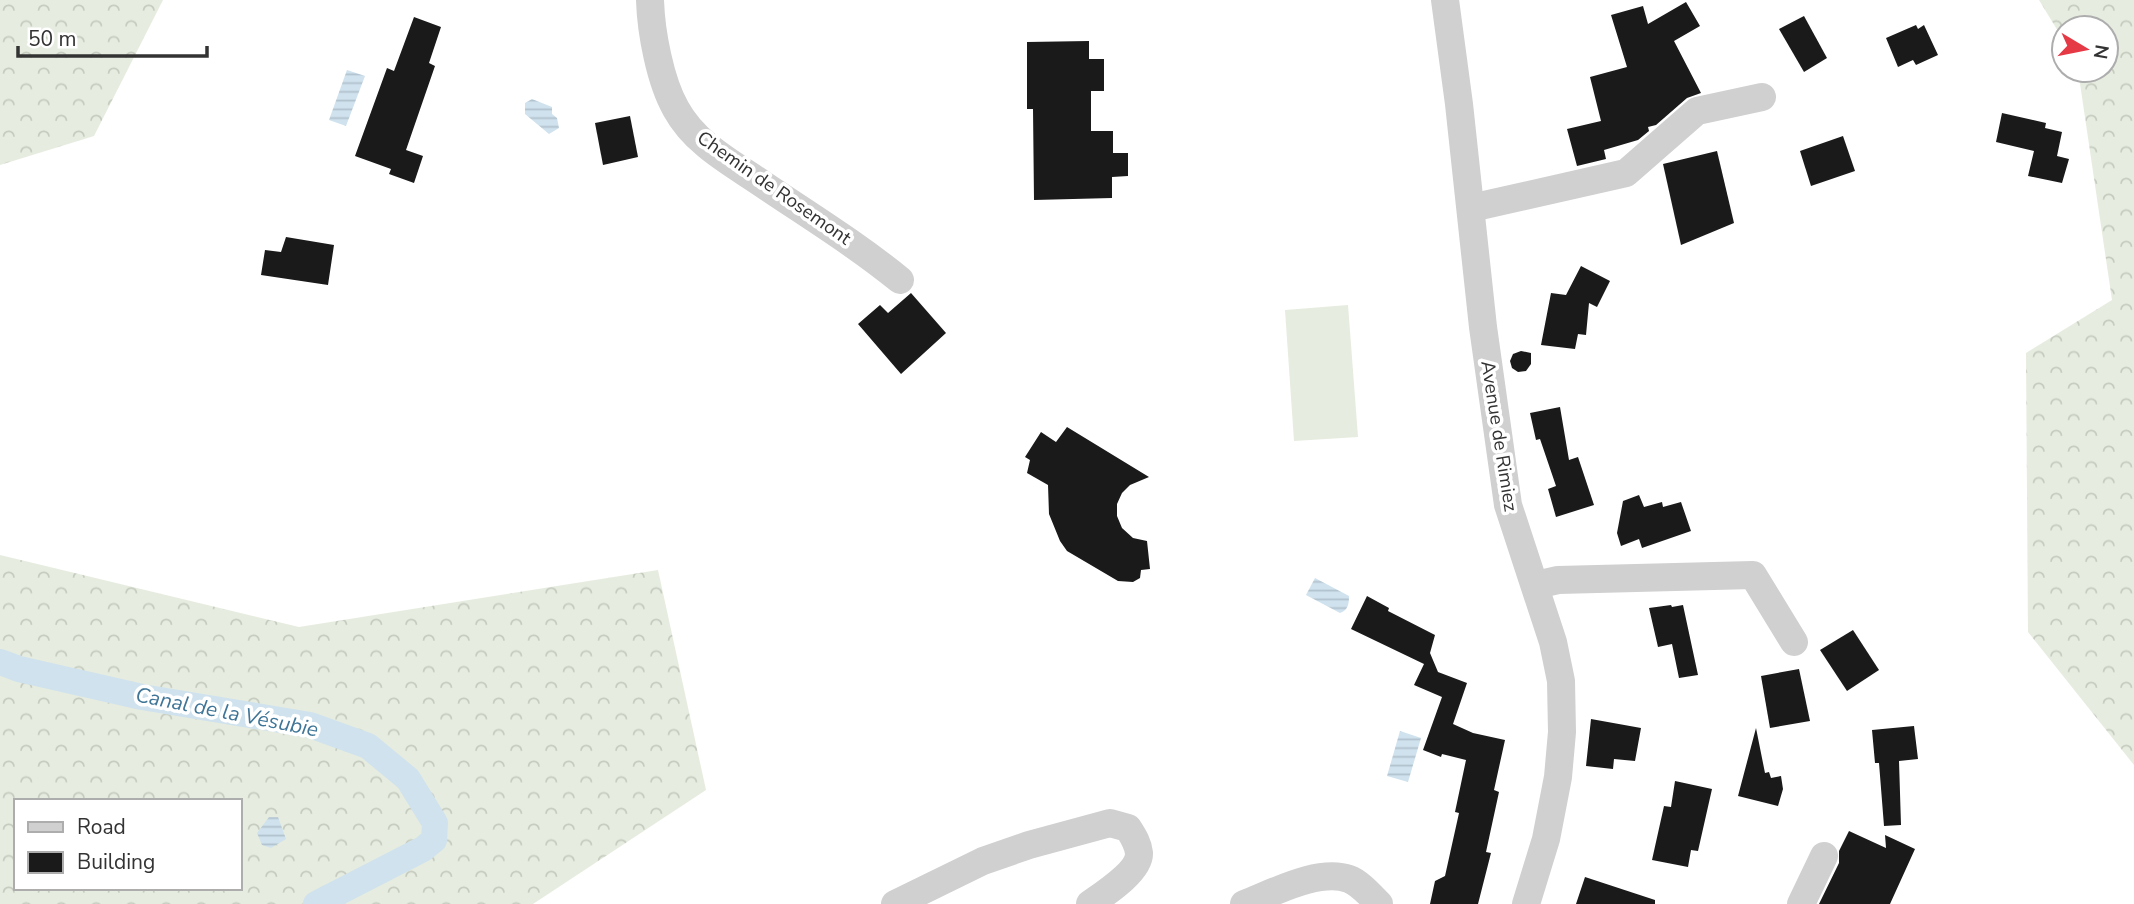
<svg xmlns="http://www.w3.org/2000/svg" width="2134" height="904" viewBox="0 0 2134 904" font-family="'Nunito Sans',sans-serif">
	<defs>
		<pattern id="forest-crowns" width="20" height="18" patternUnits="userSpaceOnUse" patternTransform="scale(1.75)"><rect width="20" height="18" fill="#e6ecdf"/><path d="M2 6a3 3 0 1 1 6 0M12 15a3 3 0 1 1 6 0" fill="none" stroke="#c6cbc0"/></pattern>
		<pattern id="water-rules" width="6" height="5" patternUnits="userSpaceOnUse" patternTransform="scale(1.75)"><rect width="6" height="5" fill="#cfe2ee"/><path d="M0 2.5h6" fill="none" stroke="#b2c2cd"/></pattern>
	</defs>
	<rect width="100%" height="100%" fill="#fff"/>
	<g fill="url(#forest-crowns)" fill-rule="evenodd">
		<polygon points="0,0 163,0 94,136 0,165"/>
		<polygon points="2039,0 2134,0 2134,765 2028,632 2026,353 2112,300 2078,70 2106,70 2106,28 2064,28 2064,41"/>
		<path d="M0,555l299,72 359,-57 48,220 -173,114h-533zM16,801h224v87h-224z"/>
	</g>
	<polygon fill="#e6ecdf" points="1348,305 1358,437 1294,441 1285,310"/>
	<g fill="url(#water-rules)">
		<polygon points="347,70 365,76 346,126 329,120"/>
		<polygon points="532,99 552,107 552,114 557,118 559,128 549,134 525,114 525,103"/>
		<path d="M1315,578l34,18c0,8 -1,14 -9,17l-34,-18z"/>
		<polygon points="1400,731 1421,738 1408,782 1387,776"/>
		<polygon points="269,817 278,817 286,839 271,848 262,845 257,833"/>
	</g>
	<g fill="none" stroke-linecap="round" stroke-linejoin="round">
		<polyline stroke="#cfe2ee" stroke-width="26" points="0,662 19,669 142,697 310,725 368,746 408,779 435,823 434,840 423,849 316,904"/>
	</g>
	<g fill="#1a1a1a">
		<polygon points="1686,2 1700,26 1674,41 1701,93 1687,98 1656,125 1648,127 1649,131 1638,140 1604,150 1606,159 1577,166 1567,129 1601,121 1590,77 1627,67 1611,15 1643,6 1648,24"/>
		<polygon points="1804,16 1827,58 1804,72 1779,29"/>
		<polygon points="414,17 441,27 429,63 435,66 406,150 423,156 414,183 389,174 391,169 355,156 387,68 394,71"/>
		<polygon points="1916,25 1918,29 1924,25 1938,55 1916,65 1913,60 1898,67 1886,38"/>
		<polygon points="1089,41 1089,59 1104,59 1104,91 1091,91 1091,131 1113,131 1113,153 1128,153 1128,176 1112,177 1112,198 1034,200 1033,109 1027,109 1027,42"/>
		<polygon points="2002,113 2046,123 2045,128 2062,132 2057,156 2069,159 2062,183 2028,176 2034,151 1996,142"/>
		<polygon points="630,116 638,157 603,165 595,123"/>
		<polygon points="1843,136 1855,171 1811,186 1800,151"/>
		<polygon points="1717,151 1734,223 1681,245 1663,164"/>
		<polygon points="286,237 334,245 328,285 261,275 265,250 281,252"/>
		<polygon points="1581,266 1610,281 1597,307 1589,303 1586,335 1578,334 1575,349 1541,345 1551,293 1566,295"/>
		<polygon points="911,293 946,333 901,374 858,324 880,305 888,313"/>
		<polygon points="1521,351 1531,353 1531,364 1526,371 1518,372 1512,368 1510,361 1513,354"/>
		<polygon points="1560,407 1569,460 1578,457 1594,505 1556,517 1548,489 1556,486 1540,439 1536,440 1530,413"/>
		<polygon points="1067,427 1149,477 1130,485 1122,493 1117,504 1117,516 1122,528 1133,538 1147,541 1150,569 1141,570 1140,578 1133,582 1118,581 1067,551 1060,541 1049,514 1048,485 1027,473 1030,460 1025,457 1041,432 1056,442"/>
		<polygon points="1639,495 1644,507 1662,502 1663,507 1681,502 1691,531 1642,548 1639,539 1621,546 1617,533 1623,501"/>
		<polygon points="1367,596 1389,608 1388,611 1435,635 1430,653 1438,672 1467,683 1453,724 1473,733 1505,740 1494,790 1499,792 1486,852 1491,853 1478,904 1430,904 1435,881 1445,876 1459,813 1455,812 1466,760 1442,754 1441,757 1423,750 1442,697 1414,685 1424,664 1351,629"/>
		<polygon points="1671,605 1672,607 1683,605 1698,675 1679,678 1672,644 1658,647 1649,608"/>
		<polygon points="1853,630 1879,670 1847,691 1820,650"/>
		<polygon points="1799,669 1810,721 1770,728 1761,676"/>
		<polygon points="1591,719 1641,728 1635,761 1614,759 1613,769 1586,766"/>
		<polygon points="1914,726 1918,759 1899,761 1901,825 1884,826 1879,763 1875,763 1872,730"/>
		<polygon points="1756,728 1765,773 1769,772 1771,778 1781,776 1783,789 1778,806 1738,796"/>
		<polygon points="1675,781 1712,789 1698,851 1691,850 1688,867 1652,860 1664,806 1671,807"/>
		<polygon points="1849,831 1886,848 1885,835 1915,849 1890,904 1819,904 1839,863 1839,851"/>
		<polygon points="1585,877 1655,900 1655,904 1576,904"/>
	</g>
	<g fill="none" stroke-linecap="round" stroke-linejoin="round">
		<g stroke="#d0d0d0" stroke-width="28">
			<path d="M650,0c1,32 10,81 26,109 19,35 56,54 88,76 46,31 93,60 136,95"/>
			<polyline points="1445,0 1459,104 1483,327 1508,505 1553,642 1561,681 1562,732 1558,777 1546,839 1526,904"/>
			<polyline points="1471,208 1626,173 1697,111 1762,97"/>
			<polyline points="1536,585 1558,580 1753,575 1794,642"/>
			<path d="M895,904l88,-43 46,-16 81,-22 18,5c5,8 10,15 11,25 1,18 -35,41 -49,51"/>
			<path d="M1244,904c29,-11 75,-36 105,-25 11,4 22,17 30,25"/>
			<polyline points="1801,904 1824,856"/>
		</g>
	</g>
	<g text-anchor="middle" dominant-baseline="central" stroke-width="7" stroke-linejoin="round" paint-order="stroke">
		<g font-size="19" fill="#333" stroke="#fff">
			<text transform="translate(774 188) rotate(35)">Chemin de Rosemont</text>
			<text transform="translate(1499 436) rotate(81)">Avenue de Rimiez</text>
		</g>
		<g font-size="21" font-style="italic" fill="#3f7597" stroke="#fff">
			<text transform="translate(227 712) rotate(11)">Canal de la Vésubie</text>
		</g>
	</g>
	<rect x="14" y="799" width="228" height="91" fill="#ffffff" stroke="#adadad" stroke-width="2"/>
	<rect x="28" y="822" width="35" height="10" fill="#d0d0d0" stroke="#adadad" stroke-width="2"/>
	<text x="77" y="834" font-size="21" fill="#333333">Road</text>
	<rect x="28" y="852" width="35" height="21" fill="#1a1a1a" stroke="#adadad" stroke-width="2"/>
	<text x="77" y="869" font-size="21" fill="#333333">Building</text>
	<g transform="translate(2085 49) rotate(100)"><circle r="33" fill="#ffffff" stroke="#adadad" stroke-width="2"/>
	<path d="M0-5L12 26L0 18L-12 26Z" fill="#e63946"/>
	<text y="-10" font-size="19" font-weight="bold" text-anchor="middle" fill="#333333">N</text>
	</g>
	<path d="M18 46v10h189v-10" fill="none" stroke="#333333" stroke-width="3.5"/>
	<text x="28" y="46" font-size="21" fill="#333333" stroke="#ffffff" stroke-width="5" paint-order="stroke">50 m</text>
</svg>
